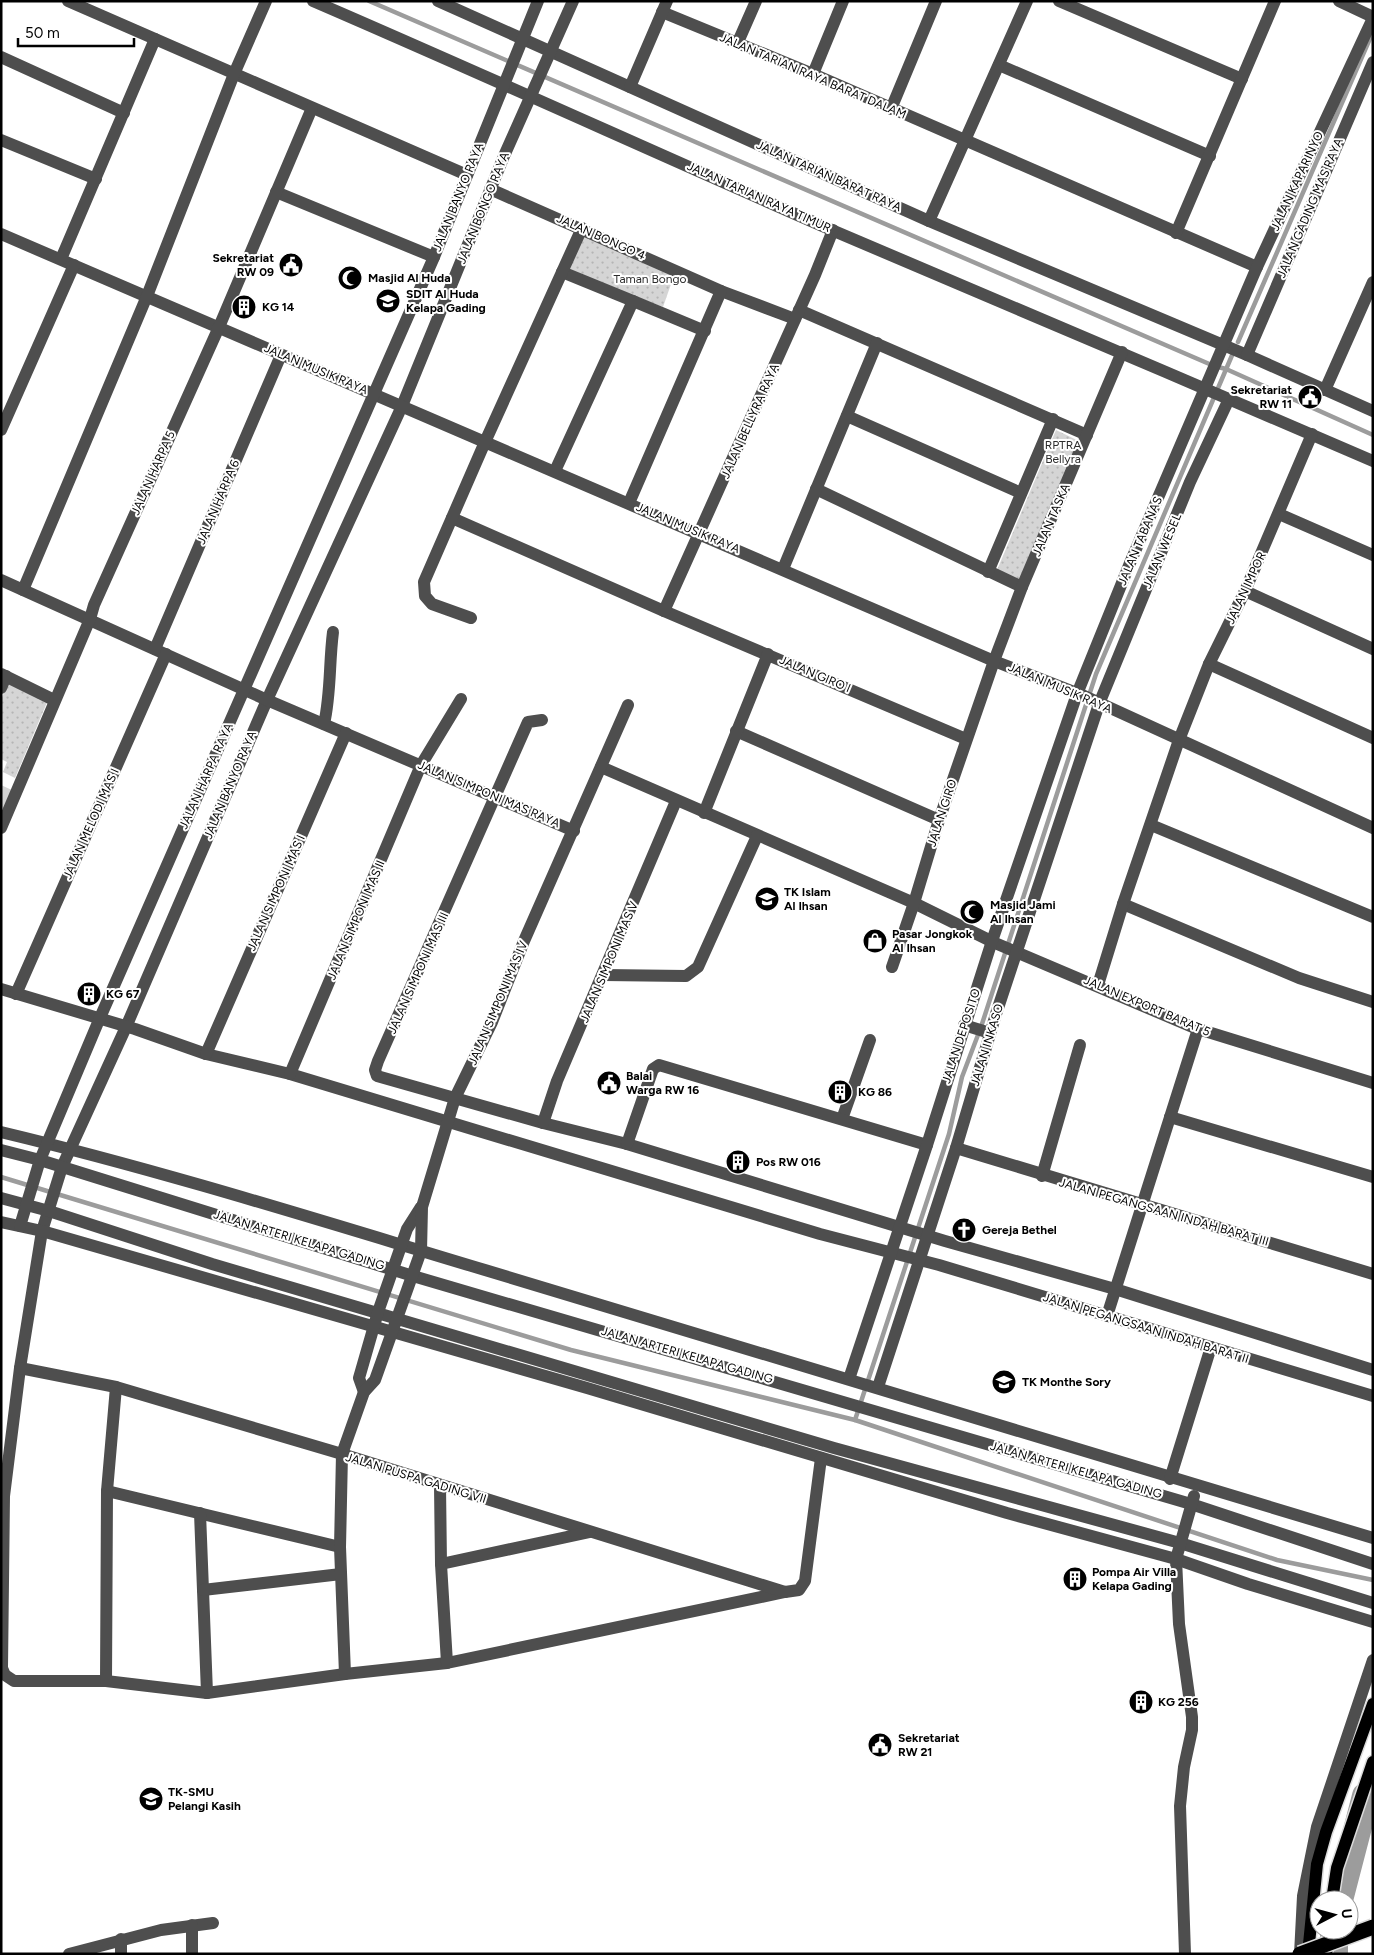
<svg xmlns="http://www.w3.org/2000/svg" width="1374" height="1955" viewBox="0 0 1374 1955" font-family="Figtree,sans-serif">
	<defs>
		<pattern id="park-dots" width="8" height="8" patternUnits="userSpaceOnUse" patternTransform="scale(1.25)"><rect width="8" height="8" fill="#d5d5d5"/><path d="M2 2h.1M6 6h.1" fill="none" stroke="#b5b5b5" stroke-width="1.8" stroke-linecap="round"/></pattern>
	</defs>
	<rect width="100%" height="100%" fill="#fff"/>
	<g fill="url(#park-dots)">
		<polygon points="583,233 677,267 663,307 565,269"/>
		<polygon points="1056,430 1083,443 1020,581 997,570"/>
		<polygon points="8,683 48,700 15,778 3,772 7,762 1,759 1,700"/>
	</g>
	<polygon fill="#d5d5d5" points="1,785 14,791 1,819"/>
	<g fill="none" stroke-linecap="round" stroke-linejoin="round">
		<g stroke="#9c9c9c" stroke-width="4.5">
			<polyline points="369,1 1214,366 1226,369 1373,435"/>
			<polyline points="1238,342 1372,34"/>
			<polyline points="1,1177 571,1350 855,1420 1277,1560 1373,1580"/>
			<polyline points="855,1420 949,1134 962,1077 981,1027 1096,674 1233,353"/>
		</g>
		<g stroke="#9c9c9c" stroke-width="28">
			<polyline points="1339,1900 1366,1796"/>
			<polyline points="1334,1954 1334,1930"/>
		</g>
		<defs>
			<g id="major">
				<polyline points="1332,1900 1337,1868 1373,1762"/>
				<polyline points="1308,1954 1317,1864 1326,1832 1373,1704"/>
				<polyline points="1326,1954 1329,1930"/>
			</g>
		</defs>
		<use href="#major" stroke="#dbdbdb" stroke-width="15"/>
		<g stroke="#4e4e4e" stroke-width="12">
			<polyline points="68,1 467,175"/>
			<path d="M313,1c174,75 347,154 521,230 179,77 360,152 539,230"/>
			<polyline points="438,1 929,221 1247,355 1373,411"/>
			<polyline points="573,1 504,156 402,406 267,700 126,1027 62,1167 42,1231 20,1368 4,1496 2,1668 5,1675 14,1681 106,1681 207,1693 345,1674 447,1663 785,1592"/>
			<polyline points="1059,1 1242,79"/>
			<polyline points="1339,1 1373,17"/>
			<polyline points="662,12 813,74 1257,267"/>
			<polyline points="738,42 756,1"/>
			<polyline points="1,57 124,113"/>
			<polyline points="999,65 1210,156"/>
			<polyline points="813,74 843,1"/>
			<polyline points="630,87 667,1"/>
			<polyline points="891,109 936,1"/>
			<polyline points="1,140 96,179"/>
			<polyline points="490,189 721,291 795,319"/>
			<polyline points="276,192 434,257"/>
			<polyline points="929,221 1027,1"/>
			<polyline points="1176,233 1275,1"/>
			<polyline points="1,234 994,661 1082,695 1373,828"/>
			<polyline points="61,259 155,39"/>
			<polyline points="562,272 633,301"/>
			<polyline points="799,310 1087,435"/>
			<polyline points="1247,355 1373,62"/>
			<polyline points="1325,390 1373,282"/>
			<polyline points="847,416 1021,493"/>
			<polyline points="1,430 74,265"/>
			<polyline points="555,471 633,301 705,331"/>
			<polyline points="816,489 1022,587"/>
			<polyline points="629,503 721,291"/>
			<polyline points="1279,514 1373,555"/>
			<polyline points="452,518 664,611 966,739"/>
			<polyline points="783,569 877,343"/>
			<polyline points="988,572 1053,419"/>
			<polyline points="1,580 267,700 574,831"/>
			<polyline points="23,590 147,296 234,74 266,1"/>
			<polyline points="1245,591 1373,649"/>
			<polyline points="664,611 815,275 833,230"/>
			<polyline points="471,618 432,604 425,596 424,582 485,442 582,228"/>
			<polyline points="155,649 281,355"/>
			<polyline points="1209,664 1373,738"/>
			<polyline points="1,674 54,700"/>
			<polyline points="1,688 6,676"/>
			<polyline points="542,720 528,722 378,1061 375,1070 377,1076 543,1123 627,1144 945,1241 1115,1289 1373,1370"/>
			<path d="M324,724c7,-30 5,-61 9,-92"/>
			<polyline points="736,731 939,820"/>
			<polyline points="601,767 914,903 995,943 1195,1028 1373,1083"/>
			<polyline points="704,813 768,654"/>
			<polyline points="1151,825 1373,917"/>
			<polyline points="1,828 90,619 94,605 219,327 312,108"/>
			<polyline points="1123,904 1299,978 1373,1002"/>
			<polyline points="892,967 914,903 939,820 994,661 1022,587 1122,352"/>
			<polyline points="604,975 686,976 698,967 757,836"/>
			<polyline points="1098,985 1123,904 1179,740 1209,664 1245,591 1312,434"/>
			<polyline points="1,989 135,1029 206,1054 290,1074 820,1234 939,1265 1373,1396"/>
			<polyline points="16,994 166,654"/>
			<polyline points="964,1025 990,1033"/>
			<polyline points="206,1054 346,733"/>
			<polyline points="290,1074 421,765 461,699"/>
			<polyline points="1170,1117 1373,1177"/>
			<polyline points="842,1119 870,1040"/>
			<polyline points="543,1123 557,1081 676,801"/>
			<path d="M1,1132c163,39 324,90 484,138 296,88 591,180 888,268"/>
			<polyline points="627,1144 653,1069 659,1065 927,1145"/>
			<polyline points="956,1148 1373,1274"/>
			<polyline points="1,1150 40,1160 413,1276 1191,1504 1373,1564"/>
			<polyline points="1042,1176 1080,1045"/>
			<polyline points="1,1198 49,1211 212,1264 834,1448 1180,1543 1373,1603"/>
			<polyline points="1,1222 42,1231 587,1388 1007,1513 1176,1559 1248,1584 1373,1622"/>
			<polyline points="20,1226 40,1160 99,1020 434,257 538,1"/>
			<polyline points="1107,1316 1198,1029"/>
			<polyline points="20,1368 116,1387 342,1454 785,1592 799,1590 805,1581 821,1458"/>
			<polyline points="849,1379 927,1145 992,941 1077,694 1130,563 1257,267 1373,18"/>
			<polyline points="878,1387 956,1148 996,1014 1099,704 1190,482 1229,399"/>
			<polyline points="364,1392 359,1378 378,1312 407,1229 421,1207"/>
			<polyline points="1170,1479 1211,1347"/>
			<polyline points="440,1486 441,1564 447,1663"/>
			<polyline points="107,1491 340,1547"/>
			<polyline points="200,1513 207,1693"/>
			<polyline points="441,1564 590,1532"/>
			<polyline points="203,1590 341,1574"/>
			<polyline points="345,1674 340,1547 342,1454 364,1392 375,1380 421,1251 422,1207 455,1098 492,1022 524,941 628,705"/>
			<polyline points="106,1681 107,1491 116,1387"/>
			<polyline points="69,1954 161,1930 213,1923"/>
			<polyline points="121,1954 121,1939"/>
			<polyline points="192,1954 192,1925"/>
			<polyline points="1185,1954 1180,1806 1184,1767 1192,1730 1192,1717 1179,1624 1176,1559 1194,1496"/>
			<polyline points="1300,1954 1303,1896 1317,1827 1373,1660"/>
		</g>
		<use href="#major" stroke="#000" stroke-width="12"/>
		<defs>
			<polyline id="highway-bridge" points="1300,1954 1373,1927"/>
		</defs>
		<use href="#highway-bridge" stroke="#dbdbdb" stroke-width="18" stroke-linecap="butt"/>
		<use href="#highway-bridge" stroke="#000" stroke-width="15"/>
	</g>
	<defs>
		<symbol id="civic-disc" viewBox="-11 -11 22 22"><circle r="9.5" fill="#000" stroke="#fff"/><path d="M-.6-6.5H3V-4.5H.6V-3L4-1V1h2V6H-6V1h2V-1L-.6-3ZM-1.2 2.5V6h2.4V2.5Z" fill="#fff"/></symbol>
		<symbol id="mosque-disc" viewBox="-11 -11 22 22"><circle r="9.5" fill="#000" stroke="#fff"/><path d="M3.5-4.9A6 6 0 1 0 3.5 4.9A5 5 0 1 1 3.5-4.9Z" fill="#fff"/></symbol>
		<symbol id="school-disc" viewBox="-11 -11 22 22"><circle r="9.5" fill="#000" stroke="#fff"/><path d="M0-5L7-2L0 1L-7-2ZM-4 1L0 2.5L4 1V4Q0 6-4 4Z" fill="#fff"/></symbol>
		<symbol id="building-disc" viewBox="-11 -11 22 22"><circle r="9.5" fill="#000" stroke="#fff"/><path d="M-4-6H4V6H1V3H-1V6H-4ZM-2.5-4.3h1.7v1.8h-1.7ZM.8-4.3h1.7v1.8H.8ZM-2.5-1h1.7V.8h-1.7ZM.8-1h1.7V.8H.8Z" fill="#fff"/></symbol>
		<symbol id="shop-disc" viewBox="-11 -11 22 22"><circle r="9.5" fill="#000" stroke="#fff"/><path d="M-5-2.5h2.3a2.7 3.5 0 0 1 5.4 0H5L5.5 6h-11ZM-1.5-2.5h3a1.5 2.3 0 0 0-3 0Z" fill="#fff"/></symbol>
		<symbol id="church-disc" viewBox="-11 -11 22 22"><circle r="9.5" fill="#000" stroke="#fff"/><path d="M-1.2-6h2.4v3.5h3.3v2.4h-3.3V6h-2.4V-.1h-3.3v-2.4h3.3Z" fill="#fff"/></symbol>
	</defs>
	<g fill-rule="evenodd">
		<use href="#civic-disc" x="277" y="251" width="28" height="28"/>
		<use href="#mosque-disc" x="336" y="264" width="28" height="28"/>
		<use href="#school-disc" x="374" y="287" width="28" height="28"/>
		<use href="#building-disc" x="230" y="293" width="28" height="28"/>
		<use href="#civic-disc" x="1296" y="383" width="28" height="28"/>
		<use href="#school-disc" x="753" y="885" width="28" height="28"/>
		<use href="#mosque-disc" x="958" y="898" width="28" height="28"/>
		<use href="#shop-disc" x="861" y="927" width="28" height="28"/>
		<use href="#building-disc" x="75" y="980" width="28" height="28"/>
		<use href="#civic-disc" x="595" y="1069" width="28" height="28"/>
		<use href="#building-disc" x="826" y="1078" width="28" height="28"/>
		<use href="#building-disc" x="724" y="1148" width="28" height="28"/>
		<use href="#church-disc" x="950" y="1216" width="28" height="28"/>
		<use href="#school-disc" x="990" y="1368" width="28" height="28"/>
		<use href="#building-disc" x="1061" y="1565" width="28" height="28"/>
		<use href="#building-disc" x="1127" y="1688" width="28" height="28"/>
		<use href="#civic-disc" x="866" y="1731" width="28" height="28"/>
		<use href="#school-disc" x="137" y="1785" width="28" height="28"/>
	</g>
	<g text-anchor="middle" dominant-baseline="central" stroke-width="4" stroke-linejoin="round" paint-order="stroke">
		<g font-size="12" fill="#000" stroke="#fff">
			<text transform="translate(813 76) rotate(23)">JALAN TARIAN RAYA BARAT DALAM</text>
			<text transform="translate(829 176) rotate(24)">JALAN TARIAN BARAT RAYA</text>
			<text transform="translate(1297 181) rotate(-65)">JALAN KAPARINYO</text>
			<text transform="translate(458 197) rotate(-68)">JALAN BANYO RAYA</text>
			<text transform="translate(759 197) rotate(24)">JALAN TARIAN RAYA TIMUR</text>
			<text transform="translate(483 208) rotate(-68)">JALAN BONGO RAYA</text>
			<text transform="translate(1310 208) rotate(-67)">JALAN GADING MAS RAYA</text>
			<text transform="translate(601 237) rotate(24)">JALAN BONGO 4</text>
			<text transform="translate(316 369) rotate(23)">JALAN MUSIK RAYA</text>
			<text transform="translate(750 421) rotate(-66)">JALAN BELLYRA RAYA</text>
			<text transform="translate(153 473) rotate(-66)">JALAN HARPA 5</text>
			<text transform="translate(218 502) rotate(-67)">JALAN HARPA 6</text>
			<text transform="translate(1051 520) rotate(-67)">JALAN TASKA</text>
			<text transform="translate(688 528) rotate(23)">JALAN MUSIK RAYA</text>
			<text transform="translate(1140 541) rotate(-67)">JALAN TABANAS</text>
			<text transform="translate(1162 551) rotate(-67)">JALAN WESEL</text>
			<text transform="translate(1246 588) rotate(-65)">JALAN IMPOR</text>
			<text transform="translate(815 674) rotate(23)">JALAN GIRO I</text>
			<text transform="translate(1060 688) rotate(23)">JALAN MUSIK RAYA</text>
			<text transform="translate(206 776) rotate(-66)">JALAN HARPA RAYA</text>
			<text transform="translate(230 785) rotate(-67)">JALAN BANYO RAYA</text>
			<text transform="translate(489 794) rotate(23)">JALAN SIMPONI MAS RAYA</text>
			<text transform="translate(942 813) rotate(-72)">JALAN GIRO</text>
			<text transform="translate(91 824) rotate(-66)">JALAN MELODI MAS I</text>
			<text transform="translate(276 893) rotate(-66)">JALAN SIMPONI MAS I</text>
			<text transform="translate(356 920) rotate(-67)">JALAN SIMPONI MAS II</text>
			<text transform="translate(609 962) rotate(-67)">JALAN SIMPONI MAS V</text>
			<text transform="translate(418 973) rotate(-66)">JALAN SIMPONI MAS III</text>
			<text transform="translate(498 1003) rotate(-67)">JALAN SIMPONI MAS IV</text>
			<text transform="translate(1147 1006) rotate(23)">JALAN EXPORT BARAT 5</text>
			<text transform="translate(961 1036) rotate(-72)">JALAN DEPOSITO</text>
			<text transform="translate(987 1045) rotate(-73)">JALAN INKASO</text>
			<text transform="translate(1164 1212) rotate(16)">JALAN PEGANGSAAN INDAH BARAT III</text>
			<text transform="translate(299 1240) rotate(17)">JALAN ARTERI KELAPA GADING</text>
			<text transform="translate(1146 1328) rotate(17)">JALAN PEGANGSAAN INDAH BARAT II</text>
			<text transform="translate(687 1355) rotate(16)">JALAN ARTERI KELAPA GADING</text>
			<text transform="translate(1076 1470) rotate(16)">JALAN ARTERI KELAPA GADING</text>
			<text transform="translate(416 1478) rotate(17)">JALAN PUSPA GADING VII</text>
		</g>
		<g font-size="12" font-weight="bold" fill="#000" stroke="#fff" text-anchor="start">
			<text x="274" y="258" text-anchor="end">Sekretariat<tspan x="274" dy="14">RW 09</tspan></text>
			<text x="368" y="278">Masjid Al Huda</text>
			<text x="406" y="294">SDIT Al Huda<tspan x="406" dy="14">Kelapa Gading</tspan></text>
			<text x="262" y="307">KG 14</text>
			<text x="1292" y="390" text-anchor="end">Sekretariat<tspan x="1292" dy="14">RW 11</tspan></text>
			<text x="784" y="892">TK Islam<tspan x="784" dy="14">Al Ihsan</tspan></text>
			<text x="990" y="905">Masjid Jami<tspan x="990" dy="14">Al Ihsan</tspan></text>
			<text x="892" y="934">Pasar Jongkok<tspan x="892" dy="14">Al Ihsan</tspan></text>
			<text x="106" y="994">KG 67</text>
			<text x="626" y="1076">Balai<tspan x="626" dy="14">Warga RW 16</tspan></text>
			<text x="858" y="1092">KG 86</text>
			<text x="756" y="1162">Pos RW 016</text>
			<text x="982" y="1230">Gereja Bethel</text>
			<text x="1022" y="1382">TK Monthe Sory</text>
			<text x="1092" y="1572">Pompa Air Villa<tspan x="1092" dy="14">Kelapa Gading</tspan></text>
			<text x="1158" y="1702">KG 256</text>
			<text x="898" y="1738">Sekretariat<tspan x="898" dy="14">RW 21</tspan></text>
			<text x="168" y="1792">TK-SMU<tspan x="168" dy="14">Pelangi Kasih</tspan></text>
		</g>
		<g font-size="12" fill="#2c2c2c" stroke="#fff">
			<text x="650" y="279">Taman Bongo</text>
			<text x="1063" y="445">RPTRA<tspan x="1063" dy="14">Bellyra</tspan></text>
		</g>
	</g>
	<rect width="1374" height="1955" fill="none" stroke="#000000" stroke-width="5"/>
	<g transform="translate(1334 1915) rotate(84)"><circle r="24" fill="#ffffff" stroke="#999999"/>
	<path d="M0-4L9 19L0 12L-9 19Z" fill="#000000"/>
	<text y="-8" font-size="14" font-weight="bold" text-anchor="middle" fill="#000000">U</text>
	</g>
	<path d="M18 38v8h116v-8" fill="none" stroke="#000000" stroke-width="2.5"/>
	<text x="25" y="38" font-size="15" fill="#000000" stroke="#ffffff" stroke-width="4" paint-order="stroke">50 m</text>
</svg>
